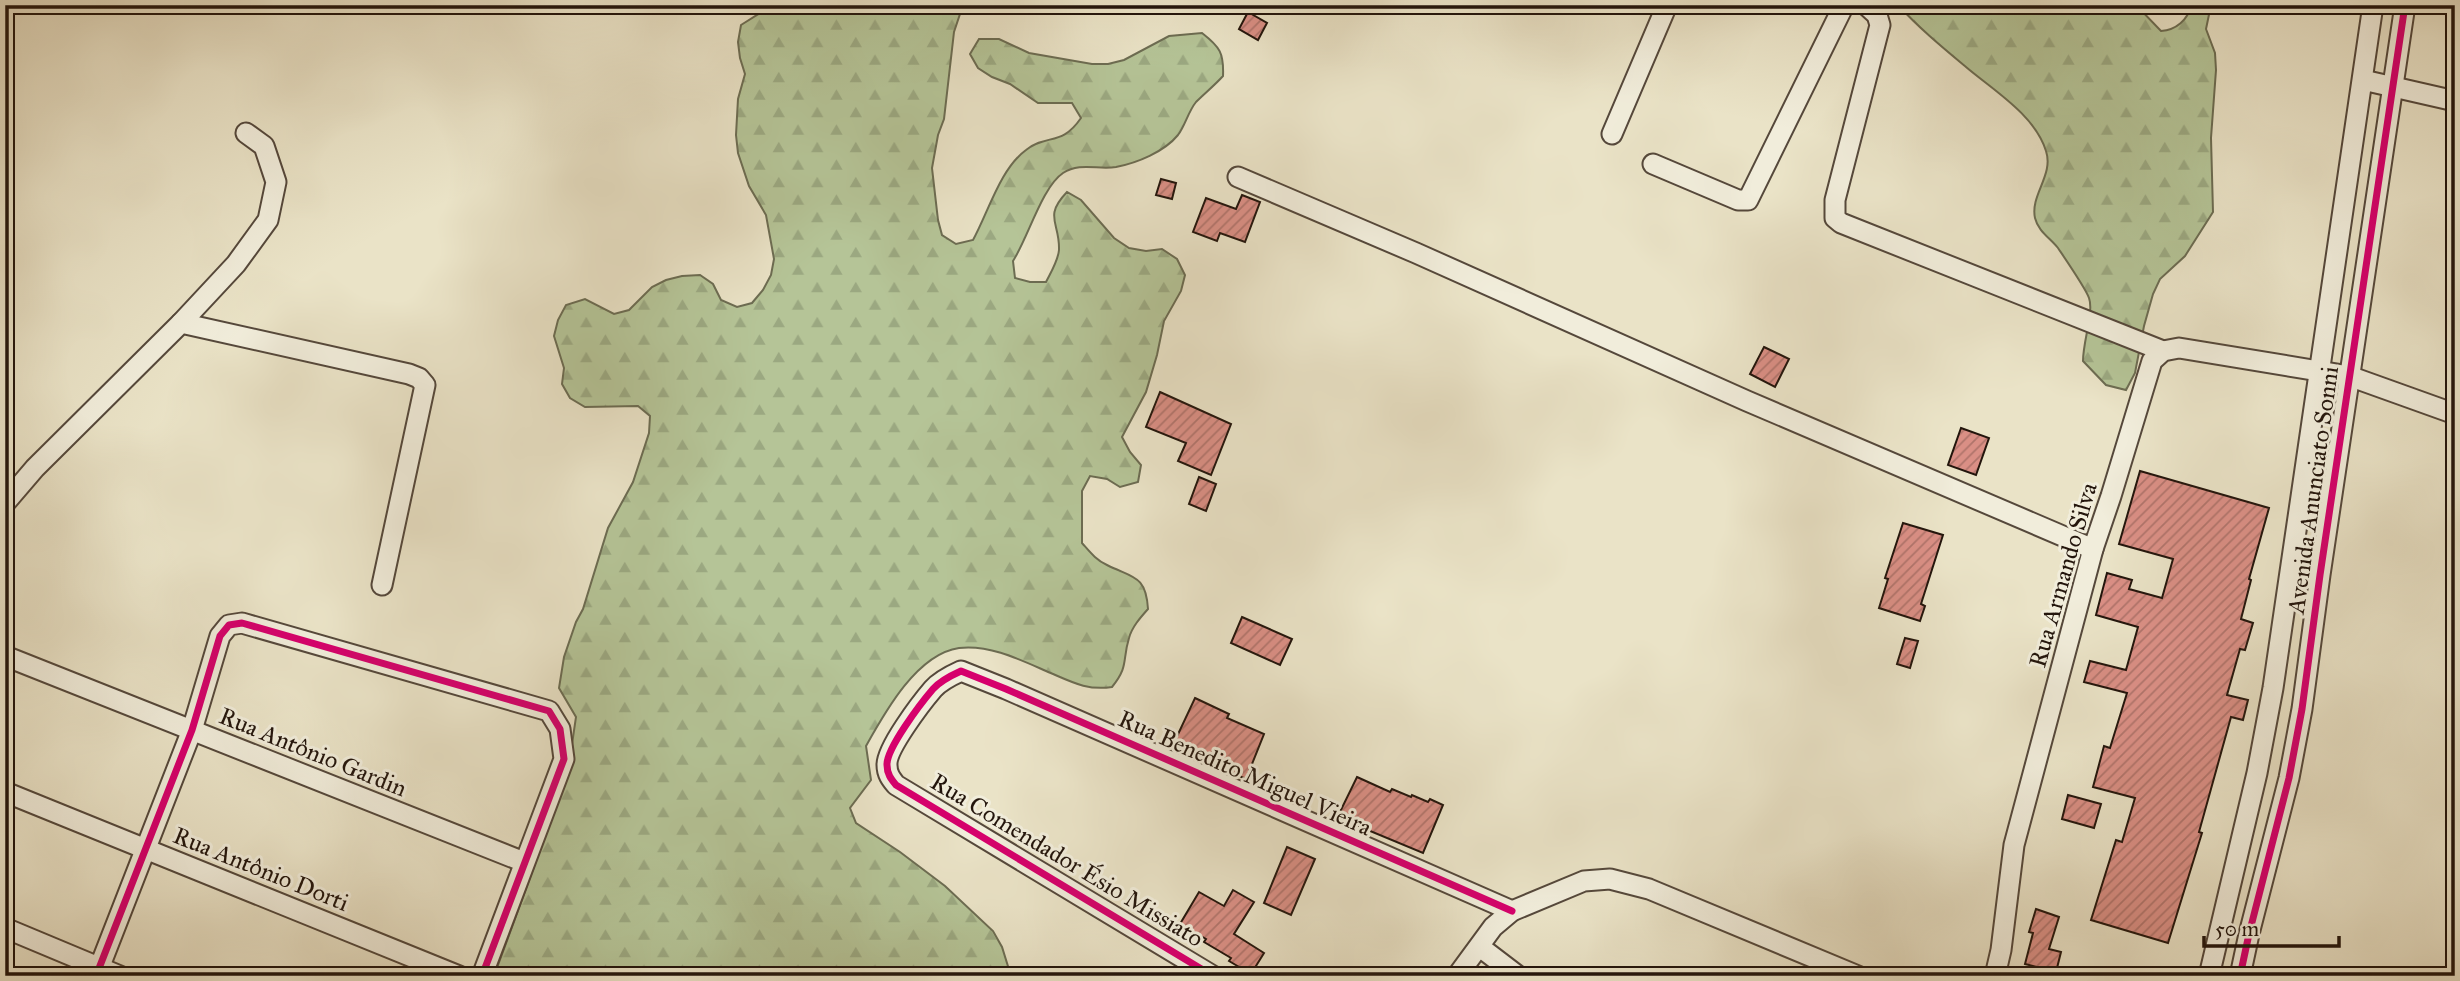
<svg xmlns="http://www.w3.org/2000/svg" width="2460" height="981" viewBox="0 0 2460 981" font-family="'IM FELL Great Primer',serif">
	<defs>
		<pattern id="forest-firs" width="22" height="20" patternUnits="userSpaceOnUse" patternTransform="scale(1.75)"><rect width="22" height="20" fill="#b5c497"/><path d="M5 1l3.5 6h-7zM16 11l3.5 6h-7z" fill="#9ba881"/></pattern>
		<pattern id="building-hatch" width="6" height="6" patternUnits="userSpaceOnUse" patternTransform="scale(1.75)"><rect width="6" height="6" fill="#da8f85"/><path d="M-1 1l2-2M0 6l6-6M5 7l2-2" fill="none" stroke="#b0746b"/></pattern>
	</defs>
	<rect width="100%" height="100%" fill="#eae3c7"/>
	<filter id="stains"><feTurbulence type="fractalNoise" baseFrequency=".00286" numOctaves="4"/><feColorMatrix values="0 0 0 0 .2 0 0 0 0 .09 0 0 0 0 .02 0 0 0 .5 -.17"/></filter>
	<radialGradient id="worn" r=".72"><stop offset=".6" stop-color="#630" stop-opacity="0"/><stop offset="1" stop-color="#630" stop-opacity=".3"/></radialGradient>
	<g fill="url(#forest-firs)" stroke="#6c6c52" stroke-width="2">
		<path d="M769,5h194l-9,27 -10,87 -6,16 -6,33 6,52 4,15 14,9 17,-4c15,-27 27,-71 53,-90 22,-17 35,-3 55,-32l-9,-15h-34l-28,-19 -18,-7 -14,-9 -8,-14 9,-15h20l30,14 63,11h16l16,-4 45,-24 33,-3c18,14 22,20 21,43 -8,9 -18,17 -27,26 -8,10 -11,24 -18,33 -14,17 -41,28 -62,32 -18,3 -36,-5 -53,6 -21,14 -35,65 -50,88l2,17 15,4h16c5,-10 12,-21 13,-32 1,-28 -16,-33 8,-58l14,8 33,38 15,10 17,3 16,-2 15,10 8,16 -4,16 -17,30 -7,34 -11,37 -24,45 8,15 11,13 -3,17 -18,5 -13,-8 -17,-3 -8,15v52c8,9 14,17 25,22 26,13 39,10 41,44 -8,9 -16,18 -19,29 -7,23 0,28 -17,49 -26,4 -42,-6 -66,-16 -25,-11 -58,-27 -87,-23 -42,6 -74,64 -93,98l5,34 -21,28 6,15 44,29 45,34 48,45 9,16 9,29h-517l79,-216 -2,-9 5,-34 -17,-29 5,-31 12,-35 7,-13 25,-81 25,-46 16,-49 1,-17 -12,-10 -53,1 -15,-9 -8,-14 2,-16 -10,-32 4,-16 8,-15 19,-6 29,15 15,-4 23,-23 14,-7 16,-4 18,-1 13,9 8,16 16,7 15,-4 11,-13 8,-15 3,-16 -8,-44 -17,-29 -11,-33 -2,-18 2,-36 7,-25 -5,-16 -2,-16 3,-17 27,-17z"/>
		<path d="M1898,5h238l25,26c15,-1 27,-11 30,-26h20l-5,24 9,24 1,17 -5,68 2,74 -28,44 -25,23 -7,15 -9,32 -9,47 -9,17 -20,-5 -23,-24c0,-20 11,-49 6,-63 -3,-9 -25,-41 -31,-50 -8,-10 -20,-17 -23,-30 -5,-23 19,-43 11,-67 -11,-36 -53,-61 -80,-84 -24,-20 -47,-39 -68,-62z"/>
	</g>
	<g fill="url(#building-hatch)" stroke="#23150c" stroke-width="2">
		<polygon points="1248,12 1267,23 1258,40 1239,29"/>
		<polygon points="1161,179 1176,183 1172,199 1156,195"/>
		<polygon points="1242,195 1260,202 1245,242 1220,233 1217,241 1193,232 1206,198 1236,209"/>
		<polygon points="1764,347 1789,359 1775,387 1750,374"/>
		<polygon points="1160,392 1231,424 1211,475 1178,461 1186,443 1146,427"/>
		<polygon points="1961,428 1989,438 1976,475 1948,465"/>
		<polygon points="2140,471 2269,508 2249,579 2251,580 2241,619 2253,623 2245,650 2240,649 2227,695 2248,700 2243,720 2231,717 2199,832 2202,833 2168,943 2091,920 2116,840 2122,842 2135,798 2093,787 2104,746 2110,748 2127,693 2084,682 2090,661 2126,670 2138,627 2096,615 2107,573 2132,580 2129,589 2162,598 2173,559 2119,544"/>
		<polygon points="1199,477 1216,484 1206,511 1189,504"/>
		<polygon points="1903,523 1943,535 1921,604 1925,606 1920,621 1879,608 1888,579 1885,578"/>
		<polygon points="1242,617 1292,639 1280,665 1231,643"/>
		<polygon points="1905,638 1918,641 1910,668 1897,664"/>
		<polygon points="1195,698 1229,714 1227,718 1264,734 1246,779 1172,747"/>
		<polygon points="1357,777 1390,792 1392,789 1411,797 1412,795 1428,802 1430,799 1443,805 1423,853 1351,823 1349,826 1336,820"/>
		<polygon points="2068,795 2101,804 2094,828 2062,819"/>
		<polygon points="1287,847 1315,859 1291,915 1264,903"/>
		<polygon points="1233,890 1254,902 1234,934 1264,953 1251,974 1229,961 1231,958 1204,942 1206,939 1180,924 1199,892 1224,906"/>
		<polygon points="2036,909 2059,917 2049,949 2061,952 2056,972 2025,964 2033,933 2029,932"/>
	</g>
	<g fill="none" stroke-linecap="round" stroke-linejoin="round">
		<defs>
			<g id="minor">
				<polyline points="1866,5 1877,15 1880,25 1835,200 1835,218 1841,223 2163,351"/>
				<polyline points="2363,80 2455,101"/>
				<polyline points="1612,134 1667,5"/>
				<polyline points="1653,164 1738,200 1748,200 1844,5"/>
				<polyline points="1238,177 1416,253 1747,401 2093,549"/>
				<polyline points="181,323 236,264 268,220 276,182 264,146 246,133"/>
				<polyline points="5,503 35,468 181,323 409,374 419,378 425,385 382,585"/>
				<polyline points="5,656 524,862"/>
				<polyline points="5,792 459,976"/>
				<polyline points="5,928 120,976"/>
				<polyline points="1480,947 1518,976"/>
				<polyline points="96,976 192,730 220,636 229,625 242,623 549,711 560,729 564,759 482,976"/>
				<path d="M1213,976l-317,-191c-5,-6 -9,-11 -9,-20 -1,-16 34,-62 46,-76 7,-8 17,-13 28,-18l45,18 506,222"/>
				<polyline points="1457,976 1493,927 1512,911 1584,881 1610,879 1649,889 1858,976"/>
				<polyline points="1995,976 2001,950 2014,845 2093,549 2111,496 2152,361 2163,351 2179,348 2349,376 2455,414"/>
				<polyline points="2209,976 2257,773 2273,688 2373,5"/>
				<polyline points="2240,976 2249,934 2289,778 2302,709 2320,575 2405,5"/>
			</g>
		</defs>
		<use href="#minor" stroke="#55483b" stroke-width="23"/>
		<use href="#minor" stroke="#f1eddb" stroke-width="19"/>
		<defs>
			<g id="cycleway">
				<polyline points="96,976 192,730 220,636 229,625 242,623 549,711 560,729 564,759 482,976"/>
				<path d="M1213,976l-317,-191c-5,-6 -9,-11 -9,-20 -1,-16 34,-62 46,-76 7,-8 17,-13 28,-18l45,18 506,222"/>
				<polyline points="2240,976 2249,934 2289,778 2302,709 2320,575 2405,5"/>
			</g>
		</defs>
		<use href="#cycleway" stroke="#f1eddb" stroke-width="11"/>
		<use href="#cycleway" stroke="#d6006c" stroke-width="7"/>
	</g>
	<g text-anchor="middle" dominant-baseline="central" stroke-width="6" stroke-linejoin="round" paint-order="stroke">
		<g font-size="24" fill="#23150c" stroke="#f1eddb">
			<text transform="translate(2313 490) rotate(-82)">Avenida Anunciato Sonni</text>
			<text transform="translate(2063 575) rotate(-74)">Rua Armando Silva</text>
			<text transform="translate(313 752) rotate(22)">Rua Antônio Gardin</text>
			<text transform="translate(1245 773) rotate(24)">Rua Benedito Miguel Vieira</text>
			<text transform="translate(1067 860) rotate(31)">Rua Comendador Ésio Missiato</text>
			<text transform="translate(261 869) rotate(22)">Rua Antônio Dorti</text>
		</g>
	</g>
	<rect width="2460" height="981" fill="none" stroke="#eae3c7" stroke-width="28"/>
	<rect x="7" y="7" width="2446" height="967" fill="none" stroke="#23150c" stroke-width="3.5"/>
	<rect x="14" y="14" width="2432" height="953" fill="none" stroke="#23150c" stroke-width="2"/>
	<path d="M2204 936v10h135v-10" fill="none" stroke="#23150c" stroke-width="3.5"/>
	<text x="2215" y="936" font-size="21" fill="#23150c" stroke="#f1eddb" stroke-width="5" paint-order="stroke">50 m</text>
	<rect width="100%" height="100%" filter="url(#stains)"/>
	<rect width="100%" height="100%" fill="url(#worn)"/>
</svg>
